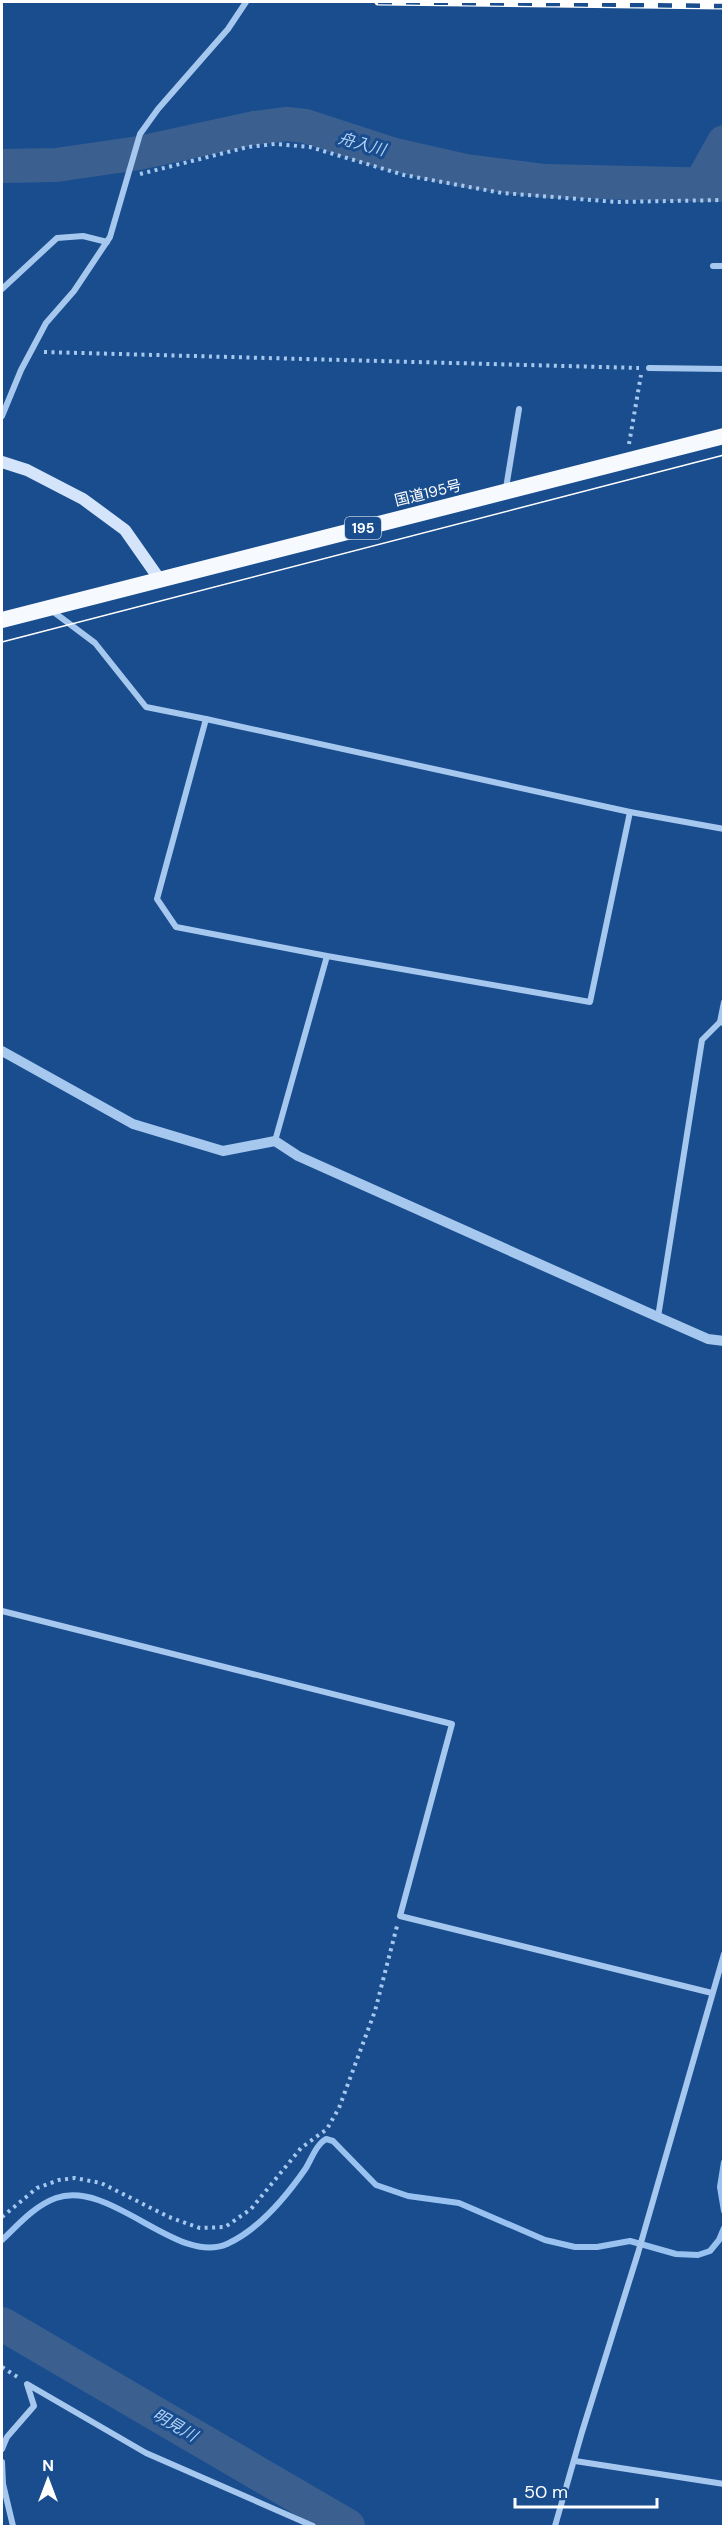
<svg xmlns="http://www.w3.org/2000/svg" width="725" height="2528" viewBox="0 0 725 2528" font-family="'DM Sans','Noto Sans JP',sans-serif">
	<rect width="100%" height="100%" fill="#194d8e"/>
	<polygon fill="#3b6090" stroke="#99c2f1" stroke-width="1.5" points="2,2311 85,2360 68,2372 2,2333"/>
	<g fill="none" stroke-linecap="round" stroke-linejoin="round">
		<g stroke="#99c2f1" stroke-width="6">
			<polyline points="724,2162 720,2187 724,2211"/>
			<path d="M2,2240c16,-15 32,-34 54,-42 55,-19 121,68 171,46 33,-15 59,-47 79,-76 6,-10 10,-23 20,-29l7,2 43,44 32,11 51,7 86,37 30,7h22l33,-6 46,13 22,1 12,-4 9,-11 5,-12"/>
		</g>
		<g stroke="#3b6090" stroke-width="34">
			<polyline points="2,166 56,165 139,153 254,128 287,124 305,126 391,154 466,171 545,181 724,185"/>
			<polyline points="700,185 724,142"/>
			<polyline points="2,2324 348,2526"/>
		</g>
		<g stroke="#a6c7ee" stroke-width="4" stroke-dasharray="3 4.5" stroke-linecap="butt">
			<polyline points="140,174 248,147 275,144 310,147 404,175 502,193 617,202 724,200"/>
			<polyline points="44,352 639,368"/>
			<polyline points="629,444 641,375"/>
			<polyline points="2,2217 37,2188 59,2180 75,2178 101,2183 169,2217 200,2228 225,2227 251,2209 301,2148 327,2129 339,2108 375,2011 397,1926"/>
			<polyline points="2,2367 19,2378"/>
		</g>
		<g stroke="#a6c7ee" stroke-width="6">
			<polyline points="713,266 724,266"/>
			<polyline points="2,289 57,238 83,236 107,242"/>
			<polyline points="649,368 724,369"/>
			<polyline points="2,416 21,370 46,323 74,291 110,237 140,134 158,109 228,29 246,2"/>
			<polyline points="506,488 519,409"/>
			<polyline points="51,610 95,643 146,707 206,719"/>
			<polyline points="630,812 724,829"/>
			<polyline points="720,1022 724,1002"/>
			<polyline points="275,1141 327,956 176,927 157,899 206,719 630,812 590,1002 327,956"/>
			<polyline points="658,1317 702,1040 720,1022 724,1023"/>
			<polyline points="2,1611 452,1724 400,1916 712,1993"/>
			<polyline points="2,2449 7,2437 34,2406 27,2384 146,2453 313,2526"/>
			<polyline points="575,2461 724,2484"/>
			<polyline points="2,2462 3,2484 13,2526"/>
			<polyline points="555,2526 582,2432 638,2253 724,1954"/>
		</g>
		<polyline stroke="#a6c7ee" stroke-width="10" points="2,1051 133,1124 223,1151 275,1141 298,1156 658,1317 708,1339 724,1341"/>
		<polyline stroke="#d4e4fa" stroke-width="12" points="2,462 27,470 83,499 125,530 160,580"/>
		<polyline stroke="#f6faff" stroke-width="16" points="2,620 724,436"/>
		<polyline stroke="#fff" stroke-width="1.5" points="2,642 724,455"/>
		<defs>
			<polyline id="rail" points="378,2 724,6"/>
		</defs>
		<use href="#rail" stroke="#fff" stroke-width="7"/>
		<use href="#rail" stroke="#194d8e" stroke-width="4.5" stroke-dasharray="14" stroke-linecap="butt"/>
	</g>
	<g text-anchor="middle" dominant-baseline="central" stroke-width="6" stroke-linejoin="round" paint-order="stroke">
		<rect fill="#194d8e" stroke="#bacadd" stroke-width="1.5" x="345" y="517" width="36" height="22" rx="4.5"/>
		<g font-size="14" font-weight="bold" fill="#fff">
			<text x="363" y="528">195</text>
		</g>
		<g font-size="15" fill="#fff" stroke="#194d8e">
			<text transform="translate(428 493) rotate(-14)">国道195号</text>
		</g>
		<g font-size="16" font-style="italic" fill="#b2d1f5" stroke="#194d8e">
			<text transform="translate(362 144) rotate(15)">舟入川</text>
			<text transform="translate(175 2425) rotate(30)">明見川</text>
		</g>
	</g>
	<rect width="725" height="2528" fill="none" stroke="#ffffff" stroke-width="6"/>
	<g transform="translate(48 2480)" stroke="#194d8e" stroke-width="4.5" paint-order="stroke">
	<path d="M0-4.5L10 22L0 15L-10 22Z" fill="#ffffff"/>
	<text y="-9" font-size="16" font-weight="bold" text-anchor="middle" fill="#ffffff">N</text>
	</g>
	<path d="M515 2498v9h142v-9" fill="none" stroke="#ffffff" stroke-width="3"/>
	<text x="524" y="2498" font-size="18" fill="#ffffff" stroke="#194d8e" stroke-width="4.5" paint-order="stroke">50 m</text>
</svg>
